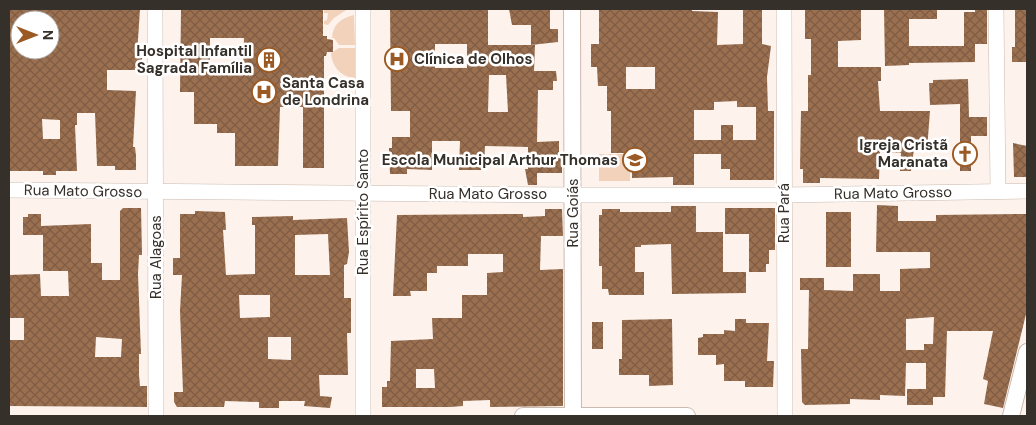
<svg xmlns="http://www.w3.org/2000/svg" width="1036" height="425" viewBox="0 0 1036 425" font-family="'DM Sans',sans-serif">
	<defs>
		<pattern id="building-cross-hatch" width="8" height="8" patternUnits="userSpaceOnUse" patternTransform="scale(1.25)"><rect width="8" height="8" fill="#9b7050"/><path d="M0 0l8 8M0 8l8-8" fill="none" stroke="#7f5c43"/></pattern>
	</defs>
	<rect width="100%" height="100%" fill="#fdf3ec"/>
	<g fill="#f2d2bb">
		<polygon points="324,9 348,9 334,18 328,25 324,24 324,21 327,20 328,13 324,13"/>
		<path d="M354,15l1,30h-16l-5,-7h-2c1,-14 9,-20 22,-23z"/>
		<path d="M339,48h16v30c-14,-1 -23,-11 -24,-25z"/>
		<rect x="599" y="154" width="31" height="27"/>
	</g>
	<g fill="url(#building-cross-hatch)" fill-rule="evenodd">
		<path d="M9,9h131l-3,46h5v15h-35v20l29,1 -3,56h2l1,9v14h-21v-4h-18l-2,-53h-18v12h-2l2,46h-21v4h-13v-4h-34zM20,20h30v30h-30zM42,119l18,1v19h-17z"/>
		<path d="M213,9h110v27h4v3l6,1v12h-6l-1,4h-2v112h-21v-61h-23l-2,59h-43v-33h-18v-9h-23v-32h-14l1,-82zM210,38h34l-1,35h-33z"/>
		<path d="M390,9h98v36h47l-1,26h22l1,10h-4v9h-15l-1,52 22,-1v17h3v15h-25v12h-9l-3,-16h3v-22l-43,-1 -1,24h-25l1,-29h-28v29l-25,-1v5h-17l-1,-26h3v-11h18v-26h-19zM435,44h32v24h-32zM489,75h17l2,37h-20z"/>
		<polygon points="509,9 550,9 550,29 558,29 558,42 531,45 531,25 512,25"/>
		<path d="M599,9h93v2l26,1 -1,33 26,-1v-35h19v35l9,2 -4,31 1,34h6v69h-44v-11h-9v-15h-27v31h-21v-8l-41,1v-25h-21v-42h-4v-25h-9l-1,-19h-6v-23h8zM626,67h29v22h-29zM737,101v6h19v33h-23v-15h-12v15h-27v-30h20v-8z"/>
		<polygon points="805,9 861,9 861,40 838,41 838,67 881,67 881,81 878,81 880,111 930,111 927,150 914,149 911,171 900,171 901,153 880,152 879,179 820,178 820,183 803,183 803,169 800,169 801,111 808,111 808,75 811,75 811,39 805,39"/>
		<polygon points="884,9 937,9 937,19 909,19 909,46 964,46 964,12 975,12 975,9 987,9 987,44 975,44 975,62 909,63 909,65 885,66"/>
		<polygon points="1015,9 1027,9 1027,62 1012,62 1012,47 1015,47"/>
		<polygon points="968,79 969,117 987,117 987,136 971,136 971,171 960,171 960,104 930,105 929,83 933,83 933,80"/>
		<polygon points="1013,143 1027,146 1027,177 1014,177"/>
		<path d="M877,205l21,1v15h38v-6l91,-1v96l-24,98 -19,-4 4,-23 -5,-2 10,-48h-46l-2,66h-12v8h-26v-16h19v-26h-20l-1,33 -25,-1v5l-30,-1v5l-45,1 -3,-3 -1,-53h7l1,-59h-9v-12h24v12l29,1v-17h27v17h20v-22l30,-1v-16h-54zM934,317l-1,27h-9v6h-18v-31z"/>
		<polygon points="671,206 696,206 696,232 723,232 723,272 746,272 746,293 672,294 671,244 641,245 641,247 635,247 635,272 644,272 644,295 609,295 608,289 602,289 602,266 599,266 599,215 602,215 602,209 620,209 620,212 671,212"/>
		<path d="M123,208h18l1,47h-3l-1,19 3,80h-2v21l1,11h7v21l-138,-1v-66h15v-22h-15v-43l31,-1 1,22h28l-1,-25h-25v-36h-20v-18h5v-3h13v12l50,-2v39h11v17h18v-69zM96,337l26,2 -1,18h-26z"/>
		<polygon points="725,208 775,208 775,250 769,250 769,264 766,264 766,272 749,272 749,234 725,234"/>
		<path d="M545,209h17l1,27h-22l-1,34 23,-1v137l-73,1v-7l-27,1v5l-13,1h-68v-20h5v-6h3l1,-40 42,-2 -1,-21h30v-23h25v-22l16,-1v-18h-35v12h-31v7h-10v18h-17l1,5h-18l4,-81 126,-1v3l22,-1zM416,369h18l1,19h-19z"/>
		<path d="M195,211l30,1 1,18h-3l3,45 29,-1v-49h-3v-8l41,-1v4l54,-2 2,34 -2,12 -3,1v33h7v35h-4l1,42h-29l1,21 12,1 -2,11 -26,-2 1,-5h-26v7h-20v-6l-34,-1 -1,6h-47l-3,-5v-10h9l-3,-81 2,-36h-9v-17h7v-44h15zM328,234l2,41h-35v-40zM239,295h31v22l-30,1zM268,337h23v23l-23,-1z"/>
		<rect x="826" y="212" width="25" height="55"/>
		<polygon points="672,319 673,385 649,386 649,375 619,375 619,359 622,359 622,320"/>
		<polygon points="735,319 746,319 746,323 769,323 767,361 774,361 773,387 745,387 745,381 724,381 724,364 716,365 716,355 698,355 698,338 703,337 703,334 724,334 724,330 735,331"/>
		<rect x="592" y="322" width="11" height="27"/>
	</g>
	<g fill="none" stroke-linecap="round" stroke-linejoin="round">
		<defs>
			<g id="tertiary">
				<polyline points="155,9 156,416"/>
				<polyline points="363,9 363,416"/>
				<polyline points="784,9 785,416"/>
				<polyline points="996,9 998,191"/>
				<polyline points="9,190 573,195 784,195 1027,191"/>
			</g>
			<g id="secondary">
				<polyline points="572,9 573,416"/>
				<polyline points="523,416 687,416"/>
				<polyline points="1011,416 1027,352"/>
			</g>
		</defs>
		<use href="#tertiary" stroke="#cabaaf" stroke-width="16"/>
		<use href="#secondary" stroke="#cabaaf" stroke-width="18"/>
		<use href="#tertiary" stroke="#fff" stroke-width="15"/>
		<use href="#secondary" stroke="#fff" stroke-width="16"/>
	</g>
	<defs>
		<symbol id="hospital-ring" viewBox="-11 -11 22 22"><circle r="9.5" fill="#fff" stroke="#9b5a24" stroke-width="1.5"/><path d="M-5-5h3v3.5h4V-5h3V5h-3V1.5h-4V5h-3Z" fill="#9b5a24"/></symbol>
		<symbol id="building-ring" viewBox="-11 -11 22 22"><circle r="9.5" fill="#fff" stroke="#9b5a24" stroke-width="1.5"/><path d="M-4-6H4V6H1V3H-1V6H-4ZM-2.5-4.3h1.7v1.8h-1.7ZM.8-4.3h1.7v1.8H.8ZM-2.5-1h1.7V.8h-1.7ZM.8-1h1.7V.8H.8Z" fill="#9b5a24"/></symbol>
		<symbol id="church-ring" viewBox="-11 -11 22 22"><circle r="9.5" fill="#fff" stroke="#9b5a24" stroke-width="1.5"/><path d="M-1.2-6h2.4v3.5h3.3v2.4h-3.3V6h-2.4V-.1h-3.3v-2.4h3.3Z" fill="#9b5a24"/></symbol>
		<symbol id="school-ring" viewBox="-11 -11 22 22"><circle r="9.5" fill="#fff" stroke="#9b5a24" stroke-width="1.5"/><path d="M0-5L7-2L0 1L-7-2ZM-4 1L0 2.5L4 1V4Q0 6-4 4Z" fill="#9b5a24"/></symbol>
	</defs>
	<g fill-rule="evenodd">
		<use href="#hospital-ring" x="383" y="45" width="28" height="28"/>
		<use href="#building-ring" x="255" y="46" width="28" height="28"/>
		<use href="#hospital-ring" x="250" y="78" width="28" height="28"/>
		<use href="#church-ring" x="951" y="140" width="28" height="28"/>
		<use href="#school-ring" x="621" y="146" width="28" height="28"/>
	</g>
	<g text-anchor="middle" dominant-baseline="central" stroke-width="5" stroke-linejoin="round" paint-order="stroke">
		<g font-size="15" font-weight="bold" fill="#36302b" stroke="#fff" text-anchor="end">
			<text x="252" y="51">Hospital Infantil<tspan x="252" dy="17">Sagrada Família</tspan></text>
			<text x="414" y="59" text-anchor="start">Clínica de Olhos</text>
			<text x="282" y="83" text-anchor="start">Santa Casa<tspan x="282" dy="17">de Londrina</tspan></text>
			<text x="948" y="145">Igreja Cristã<tspan x="948" dy="17">Maranata</tspan></text>
			<text x="618" y="160">Escola Municipal Arthur Thomas</text>
		</g>
		<g font-size="15" fill="#36302b" stroke="#fff">
			<text transform="translate(83 191) rotate(1)">Rua Mato Grosso</text>
			<text transform="translate(893 193) rotate(-1)">Rua Mato Grosso</text>
			<text x="488" y="194">Rua Mato Grosso</text>
			<text transform="translate(363 212) rotate(-90)">Rua Espírito Santo</text>
			<text transform="translate(573 213) rotate(-90)">Rua Goiás</text>
			<text transform="translate(784 213) rotate(-90)">Rua Pará</text>
			<text transform="translate(156 257) rotate(-90)">Rua Alagoas</text>
		</g>
	</g>
	<rect width="1036" height="425" fill="none" stroke="#36302b" stroke-width="20"/>
	<g transform="translate(35 35) rotate(90)"><circle r="24" fill="#ffffff" stroke="#afacaa"/>
	<path d="M0-4L9 19L0 12L-9 19Z" fill="#9b5a24"/>
	<text y="-8" font-size="14" font-weight="bold" text-anchor="middle" fill="#36302b">N</text>
	</g>
</svg>
